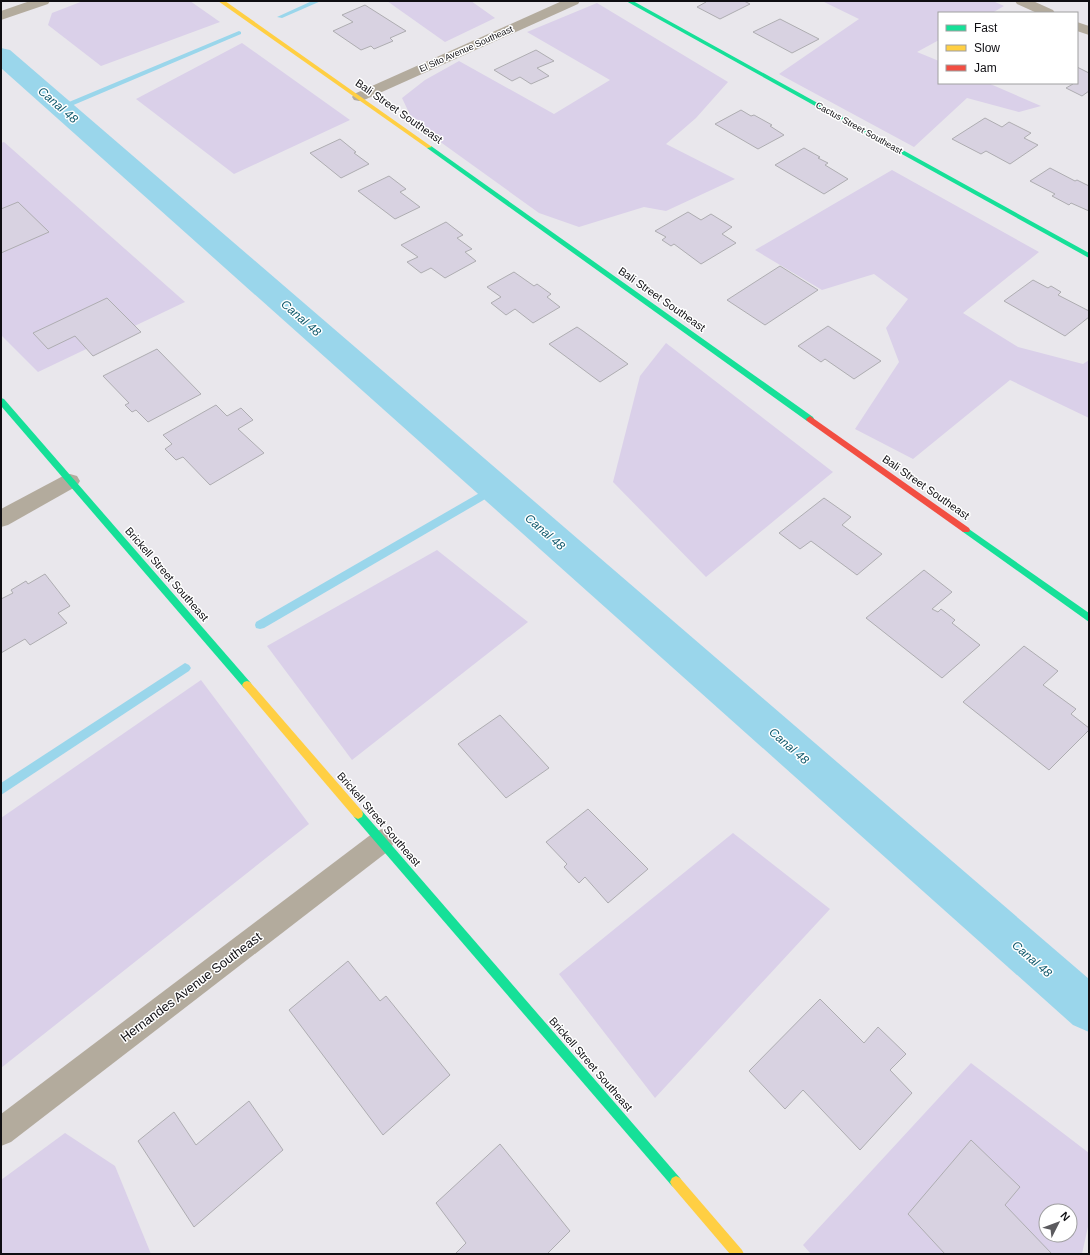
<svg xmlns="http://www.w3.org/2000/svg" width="1090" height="1255" viewBox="0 0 1090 1255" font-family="Arial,sans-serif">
	<rect width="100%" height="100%" fill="#e9e7ec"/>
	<g fill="#dad0e9" fill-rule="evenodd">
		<polygon points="83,1 190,1 220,22 101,66 48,25 52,13"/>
		<polygon points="387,1 471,1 495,18 445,42"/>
		<polygon points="822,1 993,1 1004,6 992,13 939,13 939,40 917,52 939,61 939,83 988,83 1041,106 1019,112 967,98 914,147 779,74 859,19"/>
		<polygon points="597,3 728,82 696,118 666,144 735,179 666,211 644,207 579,227 539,213 414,123 402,98 425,80 459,61 554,114 610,80 527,32"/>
		<polygon points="242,43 350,120 234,174 136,99"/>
		<polygon points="4,142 185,302 38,372 1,335 1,143"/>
		<polygon points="892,170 1039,252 963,313 1018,347 1083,364 1089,360 1089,418 1010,380 913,459 855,429 899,362 886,328 908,299 874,274 822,290 755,250"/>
		<polygon points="666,343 833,472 706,577 613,482 640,376"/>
		<polygon points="437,550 528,622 352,760 267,646"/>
		<polygon points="201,680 309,824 1,1068 1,818"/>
		<polygon points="733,833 830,909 655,1098 559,974"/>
		<path d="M971,1063l118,90v69l-7,32h-271l-8,-9zM1046,1211h24v24h-24z"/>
		<polygon points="65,1133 115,1166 151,1254 1,1254 1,1180"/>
	</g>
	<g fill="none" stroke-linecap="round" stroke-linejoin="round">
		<g fill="#9ad6eb" fill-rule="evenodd">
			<polygon points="312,1 321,1 282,18 277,17"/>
			<polygon points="239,31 241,32 241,34 64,109 61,109 57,107"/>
			<polygon points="495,484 499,485 500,488 499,491 264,628 260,629 256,628 255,625 256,622"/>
			<polygon points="185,663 189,665 191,668 189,671 1,795 1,783"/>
		</g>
		<polygon fill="#9ad6eb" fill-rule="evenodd" points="1,48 10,50 1089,979 1089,1032 1073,1025 1,68"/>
	</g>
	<g fill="#d8d2e1" stroke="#aeadb1">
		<polygon points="703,1 744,1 750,4 720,19 697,7 706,2"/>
		<polygon points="365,5 406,31 390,38 393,41 374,49 371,46 361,50 333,31 353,22 342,15"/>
		<polygon points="780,19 819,39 792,53 753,32"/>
		<polygon points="536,50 554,61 537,68 549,76 531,84 520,77 512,81 494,70"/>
		<polygon points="1077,67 1089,73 1089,91 1082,96 1066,88 1073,84 1072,83 1077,83"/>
		<polygon points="741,110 751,116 754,115 772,125 770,126 784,135 758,149 715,124"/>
		<polygon points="985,118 1002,127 1009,122 1031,133 1024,138 1038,145 1010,164 986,151 981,154 952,139"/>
		<polygon points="340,139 356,152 354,153 369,164 341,178 310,153"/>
		<polygon points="804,148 820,157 818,158 828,163 825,165 848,179 824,194 775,165"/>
		<polygon points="1050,168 1075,181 1077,180 1089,186 1089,211 1071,203 1069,205 1052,196 1055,194 1030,181"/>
		<polygon points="389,176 406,189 400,192 420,207 395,219 358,191"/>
		<polygon points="18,202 49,232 1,253 1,209"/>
		<polygon points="688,212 701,220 711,214 732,227 722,234 736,243 701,264 674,244 671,246 662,240 666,237 655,231"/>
		<polygon points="446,222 463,235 457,238 472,249 465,252 476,261 445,278 431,268 421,273 407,262 418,257 401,245"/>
		<polygon points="780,266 818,290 765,325 727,300"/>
		<polygon points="514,272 534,286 537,284 551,294 547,297 560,307 533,323 515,309 506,315 491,303 501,297 487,287"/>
		<polygon points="1033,280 1048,288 1051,286 1061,292 1058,295 1089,311 1089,317 1065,336 1004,301"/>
		<polygon points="107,298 141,332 93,356 75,336 48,349 33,333"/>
		<polygon points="828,326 881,361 854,379 825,359 821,362 798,346"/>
		<polygon points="577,327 583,331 628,364 600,382 549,344"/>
		<polygon points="157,349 201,394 148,422 136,410 132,412 125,405 129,403 103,376"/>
		<polygon points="216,405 227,416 241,408 253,420 238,429 264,453 210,485 183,457 176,460 165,449 172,444 163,435"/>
		<polygon points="824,498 851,517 842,525 882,554 857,575 811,541 800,549 779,533"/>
		<polygon points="924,570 952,592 932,609 938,612 941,609 955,620 952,623 980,645 942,678 866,618"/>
		<polygon points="45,574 70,606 58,613 67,623 30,645 25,639 1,653 1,599 13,593 11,590 26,581 28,584"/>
		<polygon points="1024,646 1058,671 1043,685 1076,709 1071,714 1089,728 1089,730 1049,770 963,702"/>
		<polygon points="500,715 549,768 506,798 458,744"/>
		<polygon points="588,809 648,869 608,903 585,877 579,883 564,867 567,864 546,842"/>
		<polygon points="348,961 380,1001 386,996 450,1075 383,1135 289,1010"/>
		<polygon points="820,999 864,1043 878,1027 906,1054 890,1070 912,1093 860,1150 803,1090 785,1109 749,1071"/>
		<polygon points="249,1101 283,1150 194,1227 138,1141 174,1112 196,1145"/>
		<polygon points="971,1140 1020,1187 1005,1205 1052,1254 945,1254 908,1214"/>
		<polygon points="500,1144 570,1231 547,1254 455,1254 466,1243 436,1203"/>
	</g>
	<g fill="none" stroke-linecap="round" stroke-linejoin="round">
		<g fill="#b3ab9d" fill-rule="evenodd">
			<polygon points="30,1 50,1 48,4 1,20 1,11"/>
			<polygon points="562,1 580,1 578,4 364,100 359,101 354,100 352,97 354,94"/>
			<polygon points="1015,1 1033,1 1053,10 1055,13 1037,13 1017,4"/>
			<polygon points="1077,22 1089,26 1089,35 1077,31"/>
			<polygon points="70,474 77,476 80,481 77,486 8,525 1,527 1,509 63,476"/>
			<polygon points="382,829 391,833 394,841 391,849 11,1142 1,1146 1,1114 373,833"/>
		</g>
		<g fill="#16e098" fill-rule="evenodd">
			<polygon points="626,1 633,1 1089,253 1089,258"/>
			<polygon points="427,146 431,146 813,417 814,419 813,421 807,421 427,148"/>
			<polygon points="1,398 4,399 250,682 252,685 250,688 247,689 244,688 1,406"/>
			<polygon points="966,527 1089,613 1089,622 963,532 962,530 963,528"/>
			<polygon points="358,809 362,811 680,1178 682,1182 680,1186 676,1188 672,1186 354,817 353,814 354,811"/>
		</g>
		<g fill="#ffcf43" fill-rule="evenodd">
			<polygon points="218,1 225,1 432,147 427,148"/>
			<polygon points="247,681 250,682 362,811 363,814 362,817 358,819 354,817 244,688 242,685 244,682"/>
			<polygon points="676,1176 680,1178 742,1250 744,1254 730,1254 672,1186 670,1182 672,1178"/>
		</g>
		<polygon fill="#f24e42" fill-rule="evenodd" points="810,416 969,528 970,530 969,532 963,532 807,421 806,419"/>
	</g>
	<g text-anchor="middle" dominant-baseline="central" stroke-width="3" stroke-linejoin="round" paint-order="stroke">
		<g font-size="9" fill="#0f0e12" stroke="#fff">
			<text transform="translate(466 49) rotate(-24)">El Sito Avenue Southeast</text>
			<text transform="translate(859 128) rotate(29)">Cactus Street Southeast</text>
		</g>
		<g font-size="11" fill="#0f0e12" stroke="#fff">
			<text transform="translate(399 111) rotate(35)">Bali Street Southeast</text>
			<text transform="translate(662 299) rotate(35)">Bali Street Southeast</text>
			<text transform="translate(926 487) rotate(35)">Bali Street Southeast</text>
			<text transform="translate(167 574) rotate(49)">Brickell Street Southeast</text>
			<text transform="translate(379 819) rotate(49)">Brickell Street Southeast</text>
			<text transform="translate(591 1064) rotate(49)">Brickell Street Southeast</text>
		</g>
		<g font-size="12" font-style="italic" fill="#10596c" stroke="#fff">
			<text transform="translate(58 105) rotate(41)">Canal 48</text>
			<text transform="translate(301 318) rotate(41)">Canal 48</text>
			<text transform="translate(545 532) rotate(41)">Canal 48</text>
			<text transform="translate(789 746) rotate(41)">Canal 48</text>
			<text transform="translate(1032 959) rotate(41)">Canal 48</text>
		</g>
		<g font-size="13" fill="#0f0e12" stroke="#fff">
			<text transform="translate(191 987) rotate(-37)">Hernandes Avenue Southeast</text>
		</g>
	</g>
	<rect width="1090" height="1255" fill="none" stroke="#0f0e12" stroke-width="4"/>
	<rect x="938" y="12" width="140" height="72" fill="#ffffff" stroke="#9f9fa0"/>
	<rect x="946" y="25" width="20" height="6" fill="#16e098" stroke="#9f9fa0"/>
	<text x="974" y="32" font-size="12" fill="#0f0e12">Fast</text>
	<rect x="946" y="45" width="20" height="6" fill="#ffcf43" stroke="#9f9fa0"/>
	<text x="974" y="52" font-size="12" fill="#0f0e12">Slow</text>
	<rect x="946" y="65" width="20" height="6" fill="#f24e42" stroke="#9f9fa0"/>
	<text x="974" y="72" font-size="12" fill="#0f0e12">Jam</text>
	<g transform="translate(1058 1223) rotate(48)"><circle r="19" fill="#ffffff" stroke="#9f9fa0"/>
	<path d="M0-3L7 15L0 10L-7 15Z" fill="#5b5a5e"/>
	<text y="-6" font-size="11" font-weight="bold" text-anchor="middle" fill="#0f0e12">N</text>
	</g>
</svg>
